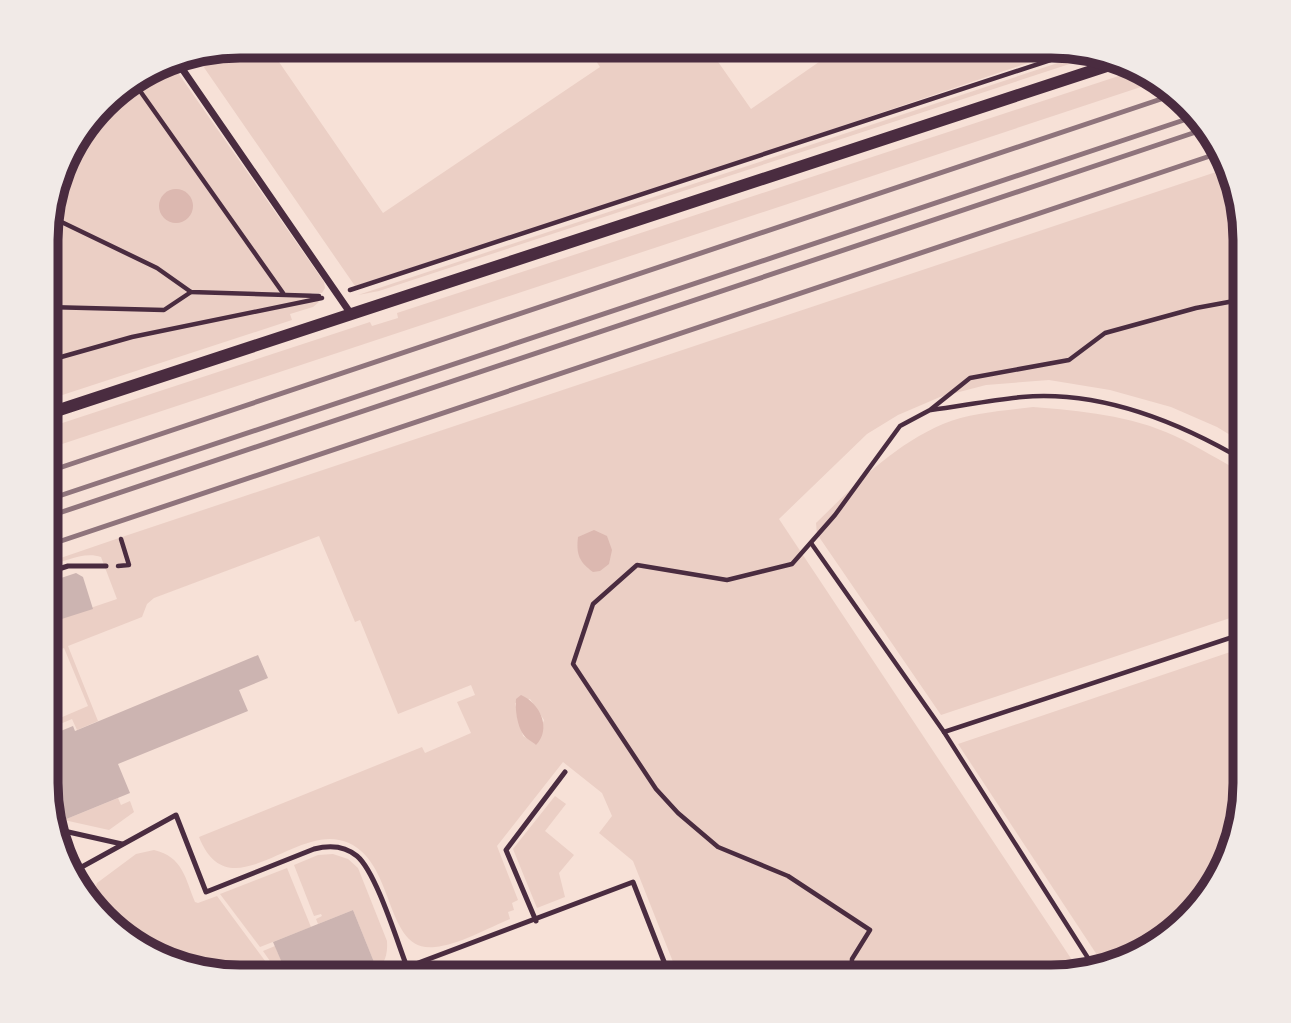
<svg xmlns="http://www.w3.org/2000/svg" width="1291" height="1023" viewBox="0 0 1291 1023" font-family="'DejaVu Sans',sans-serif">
	<rect width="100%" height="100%" fill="#f7e1d7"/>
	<g fill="#ebcfc5" fill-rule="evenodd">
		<polygon points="239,46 268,46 383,213 600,67 586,46 707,46 751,109 842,46 1064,46 1072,48 713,170 355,286 194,53"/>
		<polygon points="1091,52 1100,54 379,291 358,295"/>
		<polygon points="169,60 324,282 325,288 322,293 311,293 319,302 313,307 290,314 292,320 47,400 47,214 71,143 112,93"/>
		<polygon points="1140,69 1159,81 47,449 47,428 370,322 372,326 398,318 397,313"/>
		<path d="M1231,167l14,72v205l-28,-17 -46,-20 -61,-17 -61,-10 -63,5 -46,12 -42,18 -31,19 -88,85 301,453 -28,5h-373l-46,-116 -34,-28 13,-17 -10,-23 -39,-31 -66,84 21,54 -6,3 2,7 -6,2 2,7c-22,9 -52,26 -75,28 -54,7 -37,-95 -96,-107 -49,-10 -111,70 -140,-3l223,-90 3,6 46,-20 -14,-31 18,-7 -4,-10 -73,29 -38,-94 -5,2 -36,-86 -165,62 -7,6 -5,13 -74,29 30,75 -21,9 -5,-11 -26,11v-6l42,-18 -24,-58 -18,7v-32l71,-24 -16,-42c-17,-6 -38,5 -55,10v-4l73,-25 4,15 4,-1 -5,-15zM530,699l14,21 -9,23 -12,-7 -8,-33z"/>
		<path d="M1033,407c48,4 97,8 142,29 24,11 47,26 70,38v139l-304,102 -124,-181 -1,-11c39,-38 76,-77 127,-99 27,-11 60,-13 90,-17z"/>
		<polygon points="1245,647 1245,797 1231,858 1197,912 1126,963 1105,967 958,744"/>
		<polygon points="555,796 566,804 545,831 574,855 559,873 565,897 537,908 513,849"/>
		<polygon points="118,798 121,805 130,801 134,812 109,830 64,820"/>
		<path d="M154,850c29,7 31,28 41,52l3,1 19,-7 60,81h-50l-62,-14 -54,-34 -17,-26v-11l3,-9 39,-29z"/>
		<path d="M333,854l15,5 10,9 29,73c2,29 -16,36 -40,36l-2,-3 29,-12 -21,-52 -35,14 -2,-5 6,-3 -1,-2 -7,2 -20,-51 24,-10z"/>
		<polygon points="287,868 311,927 260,947 220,894"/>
		<polygon points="275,946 288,977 281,977 263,951"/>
	</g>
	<g fill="#dcb8b0">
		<circle cx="176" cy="206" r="17"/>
		<path d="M594,530l13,6 5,14 -3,14 -9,7 -7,1c-14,-10 -17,-18 -15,-35z"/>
		<path d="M521,695c19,8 31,34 15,50 -3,-3 -10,-6 -13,-11 -6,-9 -8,-25 -7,-35z"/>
	</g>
	<g fill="#ccb4b1">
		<polygon points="76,573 83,577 93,609 46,624 46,583"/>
		<polygon points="258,655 268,678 239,690 248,711 118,764 130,793 64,820 46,777 46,737 73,726 75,731"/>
		<polygon points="353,910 374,962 338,977 288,977 273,942"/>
	</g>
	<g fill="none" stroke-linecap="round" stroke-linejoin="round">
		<g stroke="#4a2c40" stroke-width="4.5">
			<polyline points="133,81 283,293"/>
			<polyline points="47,215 157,268 191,292 319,296"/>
			<polyline points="350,290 1081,50"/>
			<polyline points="47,307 164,310 191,292"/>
			<polyline points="47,361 132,337 322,298"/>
			<path d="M931,410c30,-4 60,-10 91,-13 79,-7 157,25 223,64"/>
			<polyline points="811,543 944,732 1095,969"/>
			<polyline points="118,566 129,565 121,539"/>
			<polyline points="944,732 1245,633"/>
			<polyline points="851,977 852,959 870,930 788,876 718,847 678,813 656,789 573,664 593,604 637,565 727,580 792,564 835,515 900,426 930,410 970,378 1069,360 1105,333 1196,308 1245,299"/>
		</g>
		<g stroke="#4a2c40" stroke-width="5">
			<polyline points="46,573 68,566 106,566"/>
			<polyline points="55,829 122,844"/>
			<path d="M69,874l107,-59 30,77 108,-43c15,-4 31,-3 43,7 19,16 40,85 50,111"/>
			<polyline points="536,921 506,850 565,772"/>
			<polyline points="381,977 633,882 670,977"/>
		</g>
		<polyline stroke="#4a2c40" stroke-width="7" points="174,57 351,314"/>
		<polyline stroke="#4a2c40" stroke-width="12" points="47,414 1125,60"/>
		<g stroke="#8f747c" stroke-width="5">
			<polyline points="47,472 1179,93"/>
			<polyline points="47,500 1196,116"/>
			<polyline points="47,517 1205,129"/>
			<polyline points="46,546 1222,152"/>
		</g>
	</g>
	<path d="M0 0H1291V1023H0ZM240 58H1051A182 182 0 0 1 1233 240V783A182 182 0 0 1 1051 965H240A182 182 0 0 1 58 783V240A182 182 0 0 1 240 58Z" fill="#f1eae7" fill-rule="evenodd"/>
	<path fill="none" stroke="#4a2c40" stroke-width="9" d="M240 58H1051A182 182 0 0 1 1233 240V783A182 182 0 0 1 1051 965H240A182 182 0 0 1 58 783V240A182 182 0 0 1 240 58Z"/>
</svg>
